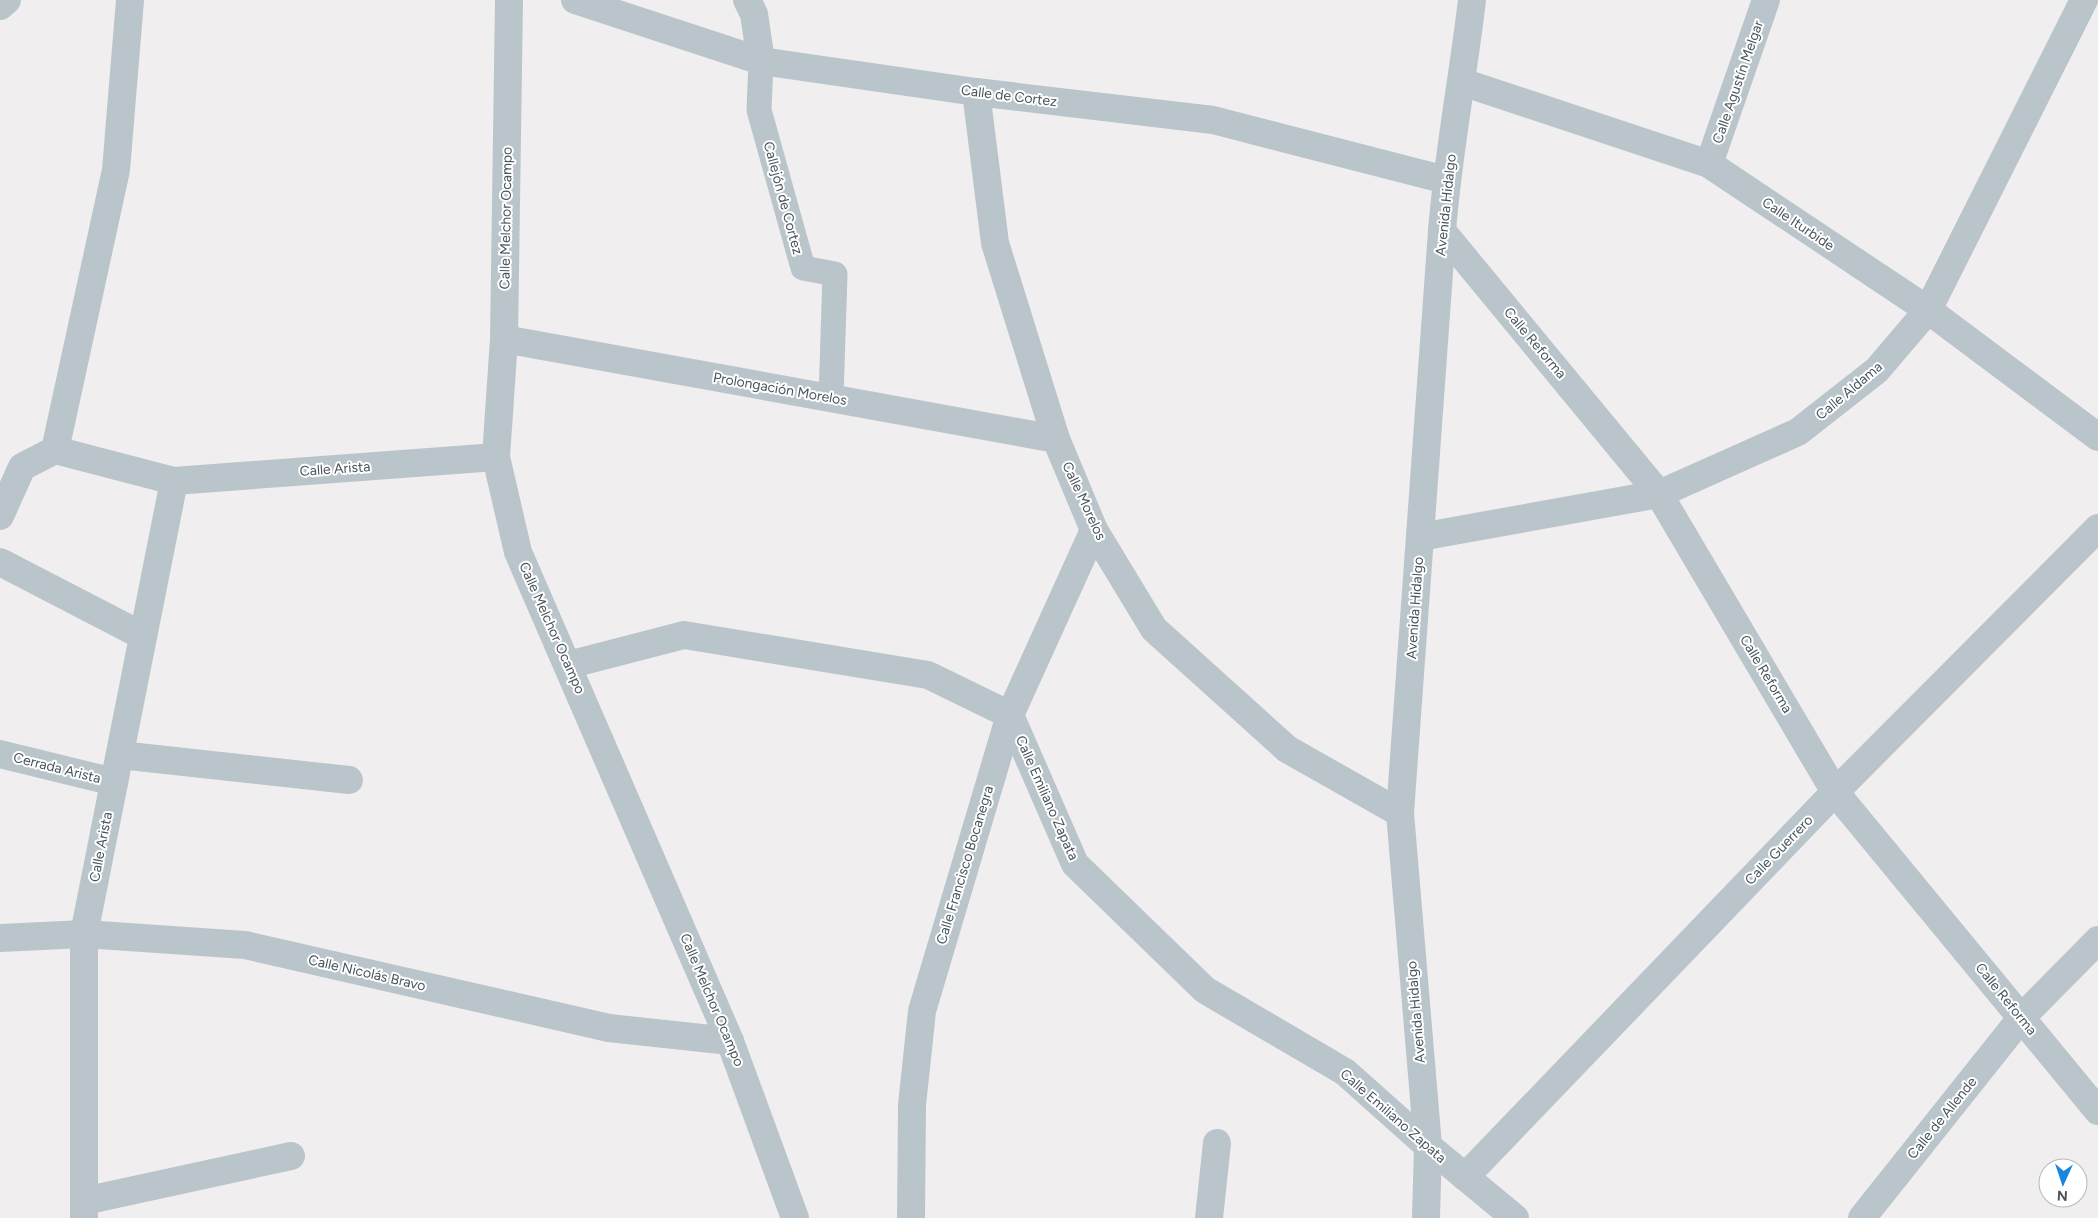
<svg xmlns="http://www.w3.org/2000/svg" width="2098" height="1218" viewBox="0 0 2098 1218" font-family="Figtree,sans-serif">
	<rect width="100%" height="100%" fill="#f1eeef"/>
	<g fill="none" stroke-linecap="round" stroke-linejoin="round">
		<polyline stroke="#bac5cb" stroke-width="25" points="761,61 759,110 803,268 835,274 831,398"/>
		<g stroke="#bac5cb" stroke-width="28">
			<polyline points="509,0 504,339 496,457 518,552 730,1041 795,1218"/>
			<polyline points="575,0 761,61 976,92 1213,120 1446,180"/>
			<polyline points="747,0 754,14 761,61"/>
			<polyline points="0,6 7,0"/>
			<polyline points="1462,82 1709,164 1928,310 2098,437"/>
			<polyline points="976,92 995,243 1056,439 1094,530 1154,629 1287,749 1400,813"/>
			<polyline points="1709,164 1766,0"/>
			<polyline points="504,339 1056,439"/>
			<polyline points="55,450 174,481 496,457"/>
			<polyline points="0,516 22,467 55,450 116,170 130,0"/>
			<polyline points="1420,537 1659,494 1798,432 1877,370 1928,310 2084,0"/>
			<polyline points="0,562 143,636"/>
			<polyline points="568,665 684,635 928,675 1010,715 1075,864 1205,990 1345,1072 1428,1146 1515,1218"/>
			<polyline points="0,754 114,782"/>
			<polyline points="120,755 349,780"/>
			<polyline points="0,938 84,934 245,945 609,1028 730,1041"/>
			<polyline points="1465,1177 1835,792 2098,528"/>
			<polyline points="84,1201 291,1156"/>
			<polyline points="84,1218 84,934 174,481"/>
			<polyline points="911,1218 912,1105 922,1011 1010,715 1094,530"/>
			<polyline points="1209,1218 1217,1143"/>
			<polyline points="1426,1218 1428,1146 1400,813 1442,231"/>
			<polyline points="1862,1218 2022,1017 2098,940"/>
		</g>
		<path stroke="#bac5cb" stroke-width="28" d="M1472,0c-9,77 -24,154 -30,231l217,263 176,298 263,319"/>
	</g>
	<g text-anchor="middle" dominant-baseline="central" stroke-width="4" stroke-linejoin="round" paint-order="stroke">
		<g font-size="14" fill="#47545c" stroke="#fff">
			<text transform="translate(1738 82) rotate(-71)">Calle Agustín Melgar</text>
			<text transform="translate(1009 96) rotate(7)">Calle de Cortez</text>
			<text transform="translate(783 198) rotate(75)">Callejón de Cortez</text>
			<text transform="translate(1446 205) rotate(-84)">Avenida Hidalgo</text>
			<text transform="translate(506 218) rotate(-89)">Calle Melchor Ocampo</text>
			<text transform="translate(1798 224) rotate(34)">Calle Iturbide</text>
			<text transform="translate(1535 343) rotate(50)">Calle Reforma</text>
			<text transform="translate(780 389) rotate(10)">Prolongación Morelos</text>
			<text transform="translate(1849 391) rotate(-40)">Calle Aldama</text>
			<text transform="translate(335 469) rotate(-4)">Calle Arista</text>
			<text transform="translate(1084 501) rotate(65)">Calle Morelos</text>
			<text transform="translate(1415 608) rotate(-86)">Avenida Hidalgo</text>
			<text transform="translate(552 628) rotate(66)">Calle Melchor Ocampo</text>
			<text transform="translate(1766 674) rotate(59)">Calle Reforma</text>
			<text transform="translate(57 768) rotate(14)">Cerrada Arista</text>
			<text transform="translate(1047 798) rotate(66)">Calle Emiliano Zapata</text>
			<text transform="translate(101 847) rotate(-79)">Calle Arista</text>
			<text transform="translate(1779 850) rotate(-46)">Calle Guerrero</text>
			<text transform="translate(965 865) rotate(-73)">Calle Francisco Bocanegra</text>
			<text transform="translate(367 973) rotate(13)">Calle Nicolás Bravo</text>
			<text transform="translate(2006 999) rotate(51)">Calle Reforma</text>
			<text transform="translate(712 1000) rotate(67)">Calle Melchor Ocampo</text>
			<text transform="translate(1416 1012) rotate(-95)">Avenida Hidalgo</text>
			<text transform="translate(1393 1116) rotate(41)">Calle Emiliano Zapata</text>
			<text transform="translate(1942 1118) rotate(-51)">Calle de Allende</text>
		</g>
	</g>
	<g transform="translate(2063 1183) rotate(183)"><circle r="24" fill="#ffffff" stroke="#b5bbbe"/>
	<path d="M0-4L9 19L0 12L-9 19Z" fill="#1986e0"/>
	<text y="-8" font-size="14" font-weight="bold" text-anchor="middle" fill="#47545c">N</text>
	</g>
</svg>
